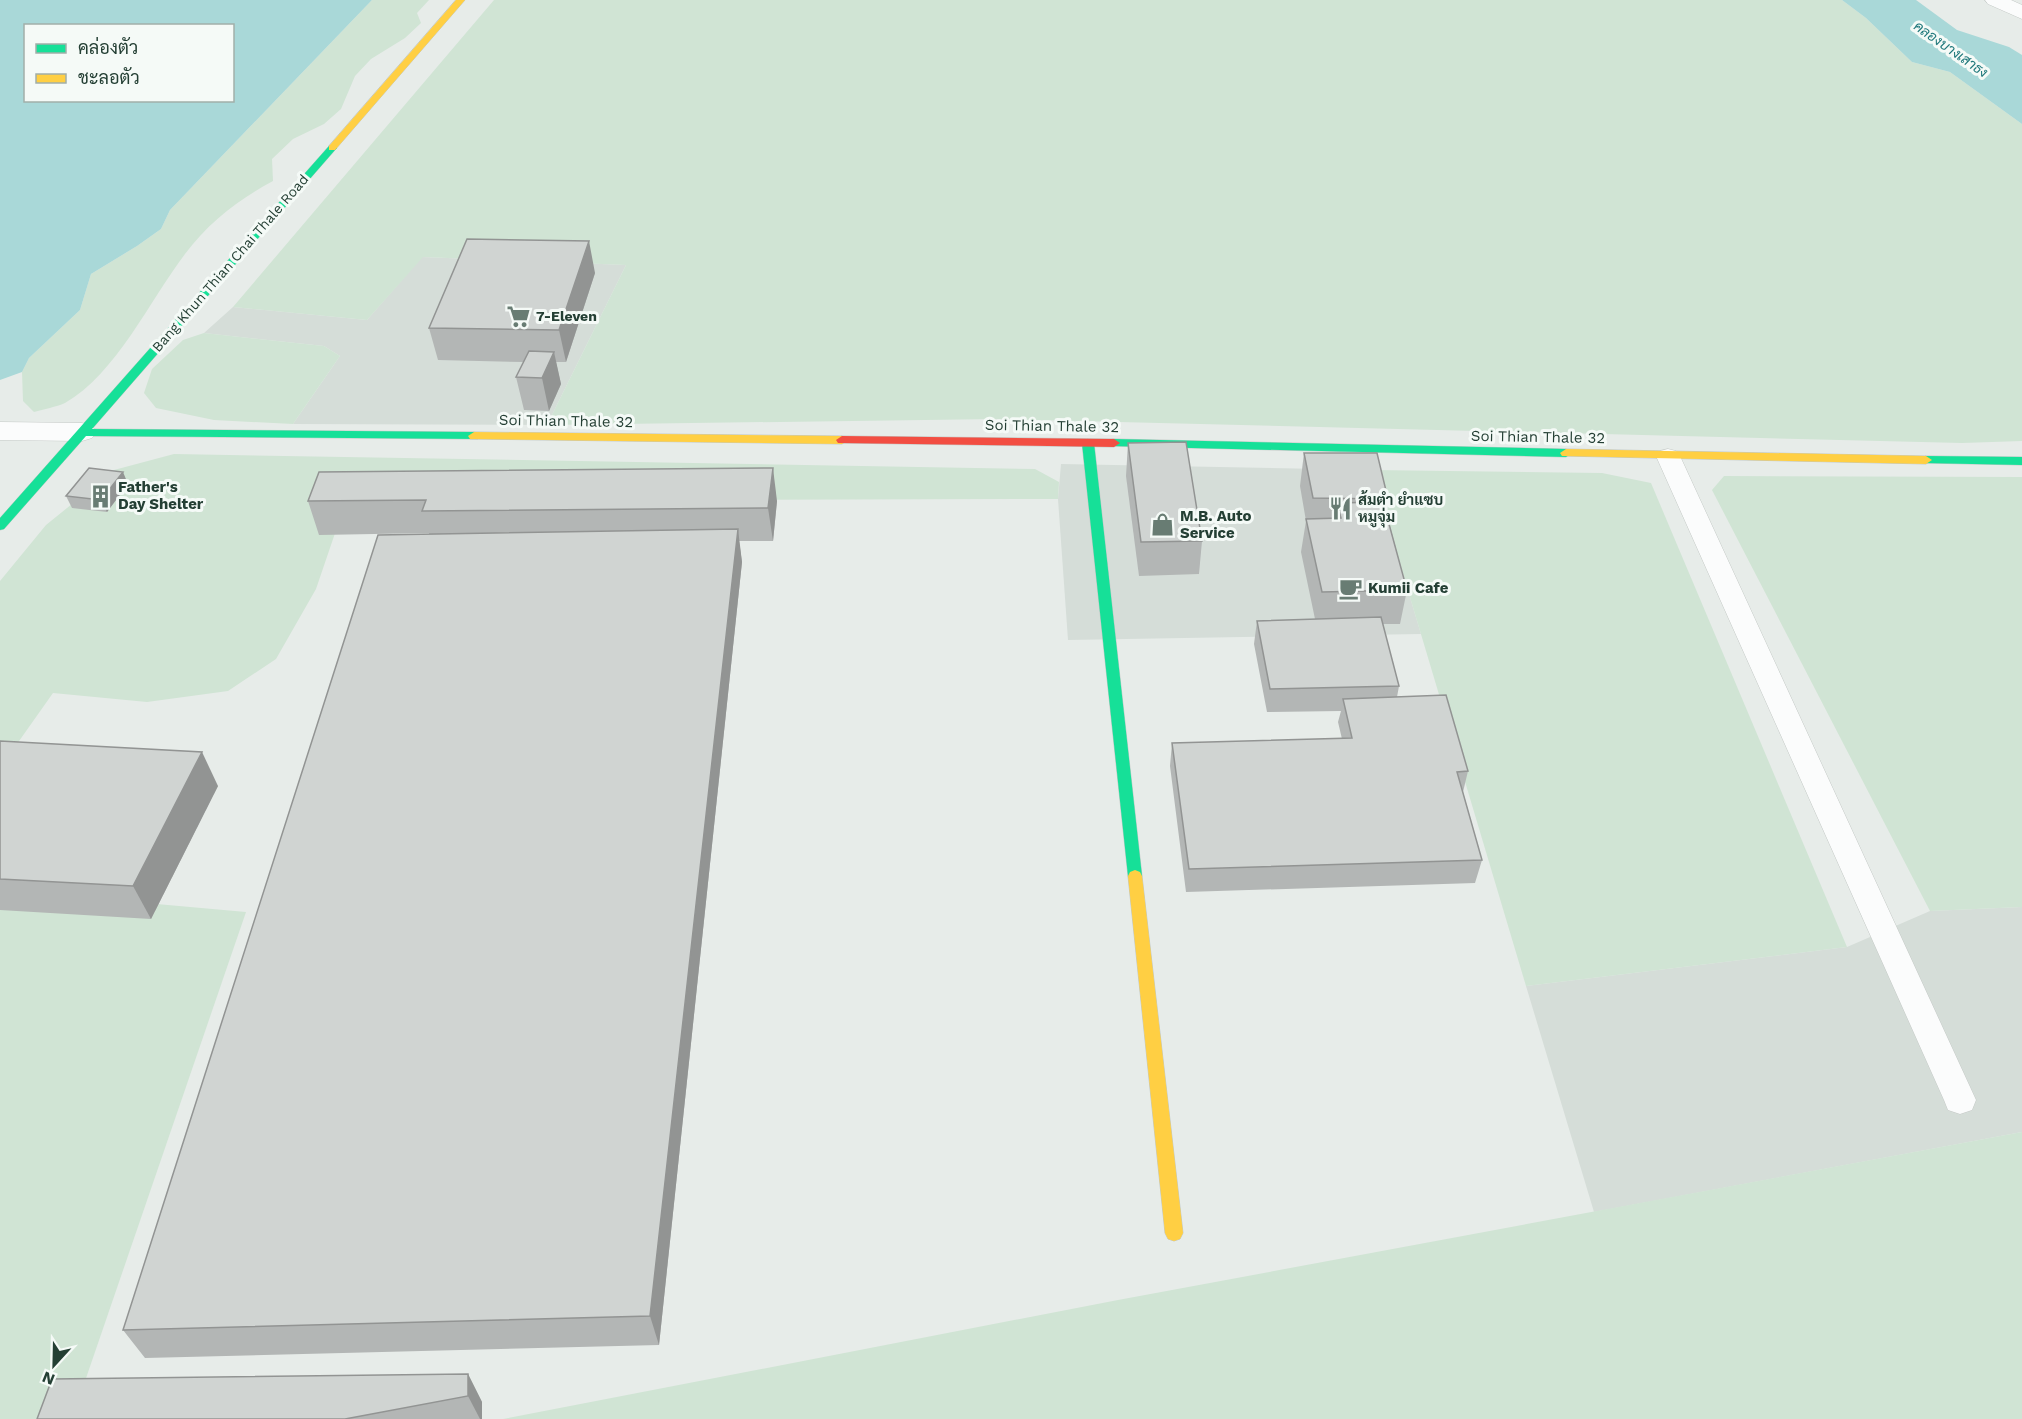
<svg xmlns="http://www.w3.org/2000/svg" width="2022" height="1419" viewBox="0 0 2022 1419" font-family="'Work Sans',Sarabun,sans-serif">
	<rect width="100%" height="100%" fill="#e7ece9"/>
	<g fill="#d5ddd8">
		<polygon points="422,257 626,265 547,425 293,424 340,356 324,346 204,333 233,307 367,320"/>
		<polygon points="1061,464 1372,470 1421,634 1068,640 1058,499"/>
		<polygon points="2022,907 2022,1132 1594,1212 1526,986 1847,947 1930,911"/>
	</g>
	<g fill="#d0e4d4">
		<path d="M372,0h57l-12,13 4,10 -16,15 -34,21 -16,17 -14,33 -17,15 -31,15 -21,20 1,22c-34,18 -65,42 -88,73 -35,46 -69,120 -120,149 -9,4 -21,6 -31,9l-11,-11 -1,-29 7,-14 51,-48 11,-36 46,-28 24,-17 9,-19z"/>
		<polygon points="494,0 1842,0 1866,18 1912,62 1950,72 2022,124 2022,441 1962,443 997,419 547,425 626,265 423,257 367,320 233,307"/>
		<polygon points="204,333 324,346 340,356 293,424 214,420 156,408 144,393 152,369 183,340"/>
		<polygon points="174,454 1035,469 1059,482 1058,499 346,501 316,589 276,659 228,691 147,702 53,693 0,768 0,581 46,525 114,470"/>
		<polygon points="1372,470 1602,473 1651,483 1847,947 1526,986"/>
		<polygon points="1724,476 2022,477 2022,907 1930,911 1712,490"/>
		<polygon points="0,890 246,912 72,1419 0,1419"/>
		<polygon points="2022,1132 2022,1419 503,1419 1118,1300"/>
	</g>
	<g fill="#a9d8d8" fill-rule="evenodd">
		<path d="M0,0h372l-202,210 -9,19 -24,17 -46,28 -11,36 -51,48 -7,14 -22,8zM26,26h206v74h-206z"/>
		<polygon points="1842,0 1916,0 1957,30 2009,47 2022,55 2022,124 1950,72 1912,62 1866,18"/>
	</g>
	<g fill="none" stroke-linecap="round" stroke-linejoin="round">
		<defs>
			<polygon id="lane" points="1668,449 1676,451 1680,456 1976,1100 1972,1110 1960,1114 1948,1110 1944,1100 1656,456 1660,451"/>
			<g id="street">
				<polygon points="1985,0 2011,0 2022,5 2022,19 1988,4"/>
				<polygon points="0,422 82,423 92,426 96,432 92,438 82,441 0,440"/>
			</g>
			<g id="fast">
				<polygon points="332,145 337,148 335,150 92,429 474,432 480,436 478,439 86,436 4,529 0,530 0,518 329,146"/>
				<polygon points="1088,439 1094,443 1142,876 1140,880 1130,880 1128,876 1082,443"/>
				<polygon points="1114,439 1566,449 1572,453 1566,457 1110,446 1108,443 1110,440"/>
				<polygon points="1926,456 2022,457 2022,465 1922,463 1920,460"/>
			</g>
			<g id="slow">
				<polygon points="456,0 465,0 335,150 329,150 329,146"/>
				<polygon points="474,432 842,436 848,440 842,444 470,439 468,436"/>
				<polygon points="1566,449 1926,456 1932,460 1926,464 1562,456 1560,453"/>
				<polygon points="1135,870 1140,872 1142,876 1183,1233 1180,1239 1174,1241 1168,1239 1165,1233 1128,876 1130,872"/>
			</g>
			<polygon id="jam" points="842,436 1114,439 1120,443 1114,447 838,443 836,440"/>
		</defs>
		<use href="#lane" stroke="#c4c9c6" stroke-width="1"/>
		<use href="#street" stroke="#c4c9c6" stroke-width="1"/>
		<use href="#fast" stroke="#c2c9c6" stroke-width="1"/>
		<use href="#slow" stroke="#c2c9c6" stroke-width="1"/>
		<use href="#jam" stroke="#c2c9c6" stroke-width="1"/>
		<use href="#lane" fill="#fbfcfc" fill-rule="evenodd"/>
		<use href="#street" fill="#fbfcfc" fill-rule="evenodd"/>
		<use href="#fast" fill="#16e098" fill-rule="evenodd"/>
		<use href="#slow" fill="#ffcf43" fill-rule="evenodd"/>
		<use href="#jam" fill="#f24e42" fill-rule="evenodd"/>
	</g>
	<g fill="#b3b6b5">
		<polygon points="595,273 566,362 556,362 561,384 549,411 524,410 516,377 524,362 438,360 429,328"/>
		<polygon points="1128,443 1202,541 1199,574 1139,576 1126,476"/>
		<polygon points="1304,453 1388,499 1386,511 1407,590 1400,624 1383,624 1399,686 1397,697 1468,771 1463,792 1482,860 1475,883 1186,892 1170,766 1172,743 1342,739 1338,722 1341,711 1267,712 1254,644 1257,621 1315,619 1301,552 1306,521 1300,486"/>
		<polygon points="319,472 777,501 773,541 739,541 742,562 659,1345 145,1358 123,1330 429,534 429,533 319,535 308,501"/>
		<polygon points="128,484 107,512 72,508 66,496"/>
		<polygon points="0,741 218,786 151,919 0,910"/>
		<polygon points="468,1374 482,1402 482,1419 37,1419"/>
	</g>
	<g fill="#929493">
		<polygon points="589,241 595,273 566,362 559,330"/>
		<polygon points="554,352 561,384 549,411 542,378"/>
		<polygon points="773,468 777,501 773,541 768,508"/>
		<polygon points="123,472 128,484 107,512 101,500"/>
		<polygon points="738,529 742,562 659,1345 650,1316"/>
		<polygon points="202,752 218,786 151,919 133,886"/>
		<polygon points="468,1374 482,1402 482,1419 480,1419 468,1396"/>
	</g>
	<g fill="#d0d4d2" stroke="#929493" stroke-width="1.5">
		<polygon points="467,239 589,241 559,330 429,328"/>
		<polygon points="529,351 554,352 542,378 516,377"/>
		<polygon points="1186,442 1202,541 1141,542 1128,443"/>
		<polygon points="1304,453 1377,453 1388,499 1313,498"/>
		<polygon points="89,468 123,472 101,500 66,496"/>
		<polygon points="773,468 768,508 422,511 426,500 308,501 319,472"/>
		<polygon points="1383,502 1407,590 1322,592 1306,519 1341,518 1337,503"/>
		<polygon points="738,529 650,1316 123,1330 378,535"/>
		<polygon points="1381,617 1399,686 1270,689 1257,621"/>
		<polygon points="1446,695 1468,771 1457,772 1482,860 1189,869 1172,743 1352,738 1343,699"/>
		<polygon points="0,741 202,752 133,886 0,879"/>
		<polygon points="468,1374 468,1396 345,1419 37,1419 52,1379"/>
	</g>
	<defs>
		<symbol id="supermarket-bare" viewBox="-9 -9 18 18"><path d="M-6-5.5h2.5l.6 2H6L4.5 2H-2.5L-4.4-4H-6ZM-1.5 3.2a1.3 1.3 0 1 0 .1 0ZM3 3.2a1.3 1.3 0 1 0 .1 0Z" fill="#687c73" stroke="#f5faf7" stroke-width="2.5" paint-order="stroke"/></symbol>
		<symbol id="building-bare" viewBox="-9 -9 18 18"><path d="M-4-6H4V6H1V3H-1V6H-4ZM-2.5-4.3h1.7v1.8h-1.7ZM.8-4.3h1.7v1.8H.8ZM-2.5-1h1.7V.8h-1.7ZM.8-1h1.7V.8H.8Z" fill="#687c73" stroke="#f5faf7" stroke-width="2.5" paint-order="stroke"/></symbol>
		<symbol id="restaurant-bare" viewBox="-9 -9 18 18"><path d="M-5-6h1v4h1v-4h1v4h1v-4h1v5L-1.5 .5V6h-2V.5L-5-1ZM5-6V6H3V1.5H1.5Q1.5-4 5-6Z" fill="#687c73" stroke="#f5faf7" stroke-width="2.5" paint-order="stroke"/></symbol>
		<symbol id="shop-bare" viewBox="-9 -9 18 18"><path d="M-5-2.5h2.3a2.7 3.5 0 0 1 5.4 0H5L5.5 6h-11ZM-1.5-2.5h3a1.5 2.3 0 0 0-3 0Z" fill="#687c73" stroke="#f5faf7" stroke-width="2.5" paint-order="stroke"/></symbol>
		<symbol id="cafe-bare" viewBox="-9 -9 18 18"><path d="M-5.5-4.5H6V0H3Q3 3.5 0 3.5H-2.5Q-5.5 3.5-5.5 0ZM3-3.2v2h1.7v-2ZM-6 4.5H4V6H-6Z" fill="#687c73" stroke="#f5faf7" stroke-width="2.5" paint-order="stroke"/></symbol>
	</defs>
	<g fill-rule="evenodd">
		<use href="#supermarket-bare" x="502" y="300" width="33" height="33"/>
		<use href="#building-bare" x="84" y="480" width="33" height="33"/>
		<use href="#restaurant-bare" x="1324" y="492" width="33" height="33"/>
		<use href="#shop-bare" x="1146" y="508" width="33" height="33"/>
		<use href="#cafe-bare" x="1334" y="572" width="33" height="33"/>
	</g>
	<g text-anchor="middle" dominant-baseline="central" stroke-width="6" stroke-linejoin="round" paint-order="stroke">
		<g font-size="14" font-style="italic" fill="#1f787b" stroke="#f5faf7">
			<text transform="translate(1951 49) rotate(35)">คลองบางเสาธง</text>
		</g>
		<g font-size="14" fill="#243f34" stroke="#f5faf7">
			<text transform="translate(230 263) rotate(-49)">Bang Khun Thian Chai Thale Road</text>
		</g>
		<g font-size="14" font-weight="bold" fill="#243f34" stroke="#f5faf7" text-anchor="start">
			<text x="536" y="316">7-Eleven</text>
		</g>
		<g font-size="15" fill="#243f34" stroke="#f5faf7">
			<text transform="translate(566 421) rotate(1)">Soi Thian Thale 32</text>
			<text transform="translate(1052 426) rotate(1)">Soi Thian Thale 32</text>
			<text transform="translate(1538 437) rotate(1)">Soi Thian Thale 32</text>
		</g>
		<g font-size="15" font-weight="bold" fill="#243f34" stroke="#f5faf7" text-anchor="start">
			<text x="118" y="487">Father's<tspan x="118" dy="17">Day Shelter</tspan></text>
			<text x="1358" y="500">ส้มตำ ยำแซบ<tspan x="1358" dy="17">หมูจุ่ม</tspan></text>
			<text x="1180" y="516">M.B. Auto<tspan x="1180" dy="17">Service</tspan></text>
			<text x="1368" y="588">Kumii Cafe</text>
		</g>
	</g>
	<rect x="24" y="24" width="210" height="78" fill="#f5faf7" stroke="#a1afa9" stroke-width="1.5"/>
	<rect x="36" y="44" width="30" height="9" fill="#16e098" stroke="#a1afa9" stroke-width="1.5"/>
	<text x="78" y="54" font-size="18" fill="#243f34">คล่องตัว</text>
	<rect x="36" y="74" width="30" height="9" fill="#ffcf43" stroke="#a1afa9" stroke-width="1.5"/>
	<text x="78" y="84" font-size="18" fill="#243f34">ชะลอตัว</text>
	<g transform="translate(54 1365) rotate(202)" stroke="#f5faf7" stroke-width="4.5" paint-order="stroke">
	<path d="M0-4.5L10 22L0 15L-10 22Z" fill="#243f34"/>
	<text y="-9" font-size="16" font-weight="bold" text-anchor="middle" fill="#243f34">N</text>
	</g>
</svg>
